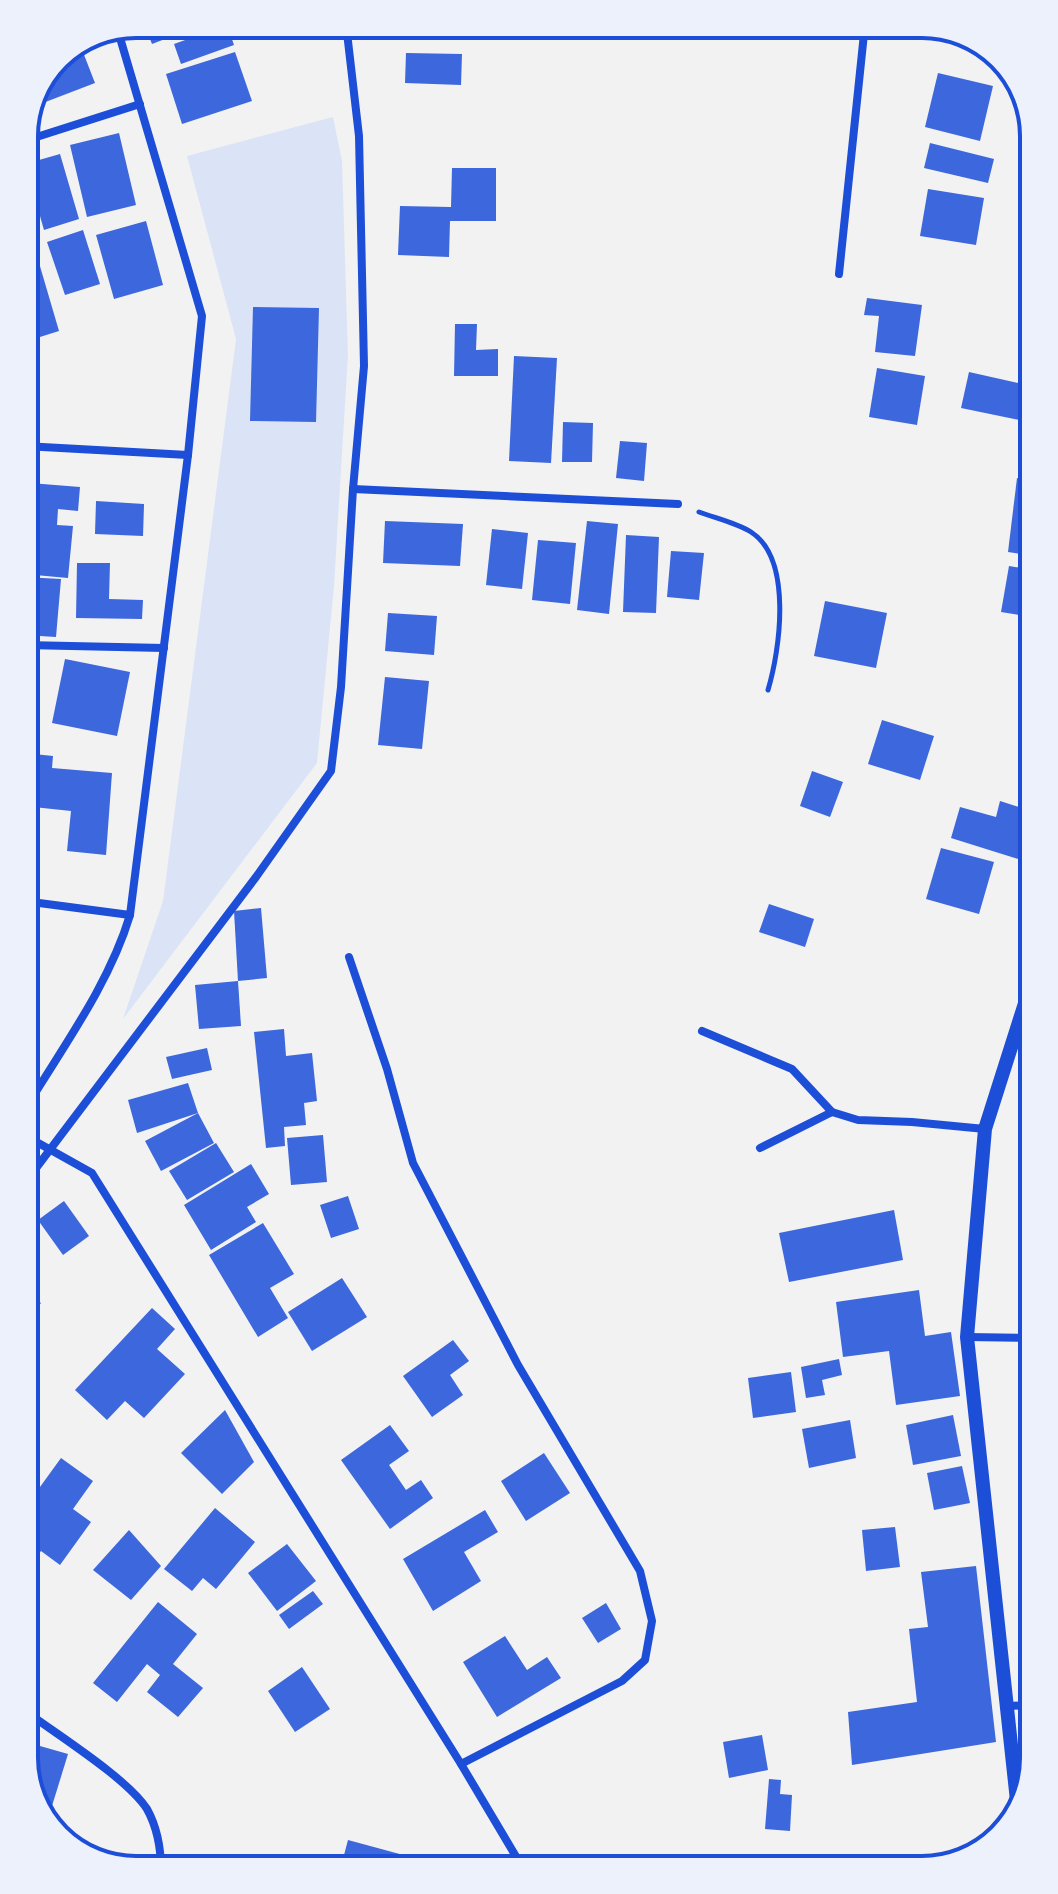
<svg xmlns="http://www.w3.org/2000/svg" width="1058" height="1894" viewBox="0 0 1058 1894" font-family="Ubuntu,sans-serif">
	<rect width="100%" height="100%" fill="#f2f2f2"/>
	<polygon fill="#dbe4f7" points="333,117 342,161 348,355 334,586 317,763 123,1019 163,901 236,339 187,156"/>
	<g fill="#3d67dc">
		<polygon points="144,24 174,24 178,34 152,44"/>
		<polygon points="227,25 234,45 181,64 174,44"/>
		<polygon points="81,47 95,83 35,106 57,57"/>
		<polygon points="235,52 252,101 182,124 166,74"/>
		<polygon points="406,53 462,54 461,85 405,83"/>
		<polygon points="938,73 993,86 980,141 925,127"/>
		<polygon points="119,133 136,205 87,217 70,145"/>
		<polygon points="930,143 994,159 988,183 924,168"/>
		<polygon points="60,154 79,219 44,230 25,164"/>
		<polygon points="452,168 496,168 496,221 450,221 449,257 398,255 400,206 451,207"/>
		<polygon points="928,189 984,198 976,245 920,236"/>
		<polygon points="24,204 37,238 24,243"/>
		<polygon points="146,221 163,285 114,299 96,235"/>
		<polygon points="83,230 100,284 65,295 47,242"/>
		<polygon points="37,256 59,331 24,342 24,260"/>
		<polygon points="867,298 922,305 915,356 875,352 879,316 864,315"/>
		<polygon points="253,307 319,308 316,422 250,421"/>
		<polygon points="455,324 477,324 476,350 498,349 498,376 454,376"/>
		<polygon points="514,356 557,358 551,463 509,461"/>
		<polygon points="877,368 925,376 917,425 869,417"/>
		<polygon points="969,372 1032,386 1024,421 961,408"/>
		<polygon points="563,422 593,423 592,462 562,462"/>
		<polygon points="620,441 647,443 644,481 616,478"/>
		<polygon points="1017,478 1034,480 1034,556 1008,552"/>
		<polygon points="30,483 80,487 78,511 58,509 57,525 73,526 68,578 24,574"/>
		<polygon points="96,501 144,504 143,536 95,534"/>
		<polygon points="385,521 463,524 460,566 383,563"/>
		<polygon points="587,521 618,524 609,614 577,610"/>
		<polygon points="492,529 528,533 522,589 486,585"/>
		<polygon points="626,535 659,537 656,613 623,612"/>
		<polygon points="538,540 576,543 570,604 532,600"/>
		<polygon points="671,551 704,553 699,600 667,597"/>
		<polygon points="77,563 110,563 109,599 143,600 142,619 76,618"/>
		<polygon points="1009,566 1034,570 1025,616 1001,612"/>
		<polygon points="24,577 61,579 56,637 24,635"/>
		<polygon points="825,601 887,613 876,668 814,656"/>
		<polygon points="388,613 437,616 434,655 385,651"/>
		<polygon points="65,659 130,672 117,736 52,723"/>
		<polygon points="385,677 429,681 422,749 378,745"/>
		<polygon points="882,720 934,736 920,780 868,764"/>
		<polygon points="24,753 53,756 52,768 112,773 106,855 67,851 71,811 24,806"/>
		<polygon points="812,771 843,782 830,817 800,806"/>
		<polygon points="1000,801 1025,809 1019,829 1034,833 1031,863 951,838 960,807 996,817"/>
		<polygon points="941,848 994,862 979,914 926,899"/>
		<polygon points="769,904 814,919 805,947 759,932"/>
		<polygon points="261,908 267,978 238,981 234,911"/>
		<polygon points="238,981 241,1026 199,1029 195,985"/>
		<polygon points="284,1029 286,1056 312,1053 317,1101 304,1103 306,1125 284,1127 285,1146 266,1148 254,1032"/>
		<polygon points="207,1048 212,1070 172,1079 166,1057"/>
		<polygon points="188,1083 198,1113 137,1133 128,1100"/>
		<polygon points="198,1113 214,1143 161,1171 145,1141"/>
		<polygon points="323,1135 327,1182 291,1185 287,1138"/>
		<polygon points="216,1143 234,1172 187,1200 169,1171"/>
		<polygon points="251,1164 269,1194 247,1207 256,1222 211,1250 184,1205"/>
		<polygon points="348,1196 359,1229 331,1238 320,1205"/>
		<polygon points="64,1201 89,1236 63,1255 38,1220"/>
		<polygon points="894,1210 903,1260 789,1282 779,1233"/>
		<polygon points="263,1223 294,1274 270,1288 288,1318 258,1337 209,1255"/>
		<polygon points="342,1278 367,1317 312,1351 288,1312"/>
		<polygon points="24,1290 41,1303 24,1325"/>
		<polygon points="919,1290 925,1336 951,1332 960,1396 896,1405 889,1351 843,1357 836,1302"/>
		<polygon points="152,1308 175,1329 157,1349 185,1374 144,1418 125,1401 107,1420 75,1390"/>
		<polygon points="453,1340 469,1361 450,1375 463,1395 432,1417 403,1376"/>
		<polygon points="839,1359 842,1375 822,1380 825,1395 806,1398 801,1367"/>
		<polygon points="791,1372 796,1412 753,1418 748,1378"/>
		<polygon points="225,1410 254,1462 222,1494 181,1453"/>
		<polygon points="953,1415 961,1456 913,1465 906,1425"/>
		<polygon points="850,1420 856,1458 809,1468 802,1429"/>
		<polygon points="390,1425 409,1451 389,1465 406,1490 421,1480 433,1498 390,1529 341,1460"/>
		<polygon points="544,1453 570,1493 526,1521 501,1481"/>
		<polygon points="61,1458 93,1481 73,1509 91,1522 60,1565 41,1551 24,1574 24,1493 32,1498"/>
		<polygon points="962,1466 970,1503 934,1510 927,1473"/>
		<polygon points="215,1508 255,1542 216,1589 203,1578 192,1591 164,1569"/>
		<polygon points="485,1510 498,1532 464,1552 481,1581 433,1611 403,1559"/>
		<polygon points="895,1527 900,1567 866,1571 862,1530"/>
		<polygon points="129,1530 161,1566 131,1600 93,1570"/>
		<polygon points="287,1544 316,1581 277,1611 248,1573"/>
		<polygon points="976,1566 996,1742 852,1765 848,1712 917,1702 909,1629 928,1627 921,1572"/>
		<polygon points="313,1591 323,1604 289,1629 279,1615"/>
		<polygon points="158,1602 197,1634 173,1664 203,1688 178,1717 147,1692 160,1675 147,1664 117,1702 93,1683"/>
		<polygon points="606,1603 621,1629 598,1643 582,1618"/>
		<polygon points="505,1636 527,1670 547,1657 561,1678 497,1717 463,1662"/>
		<polygon points="302,1667 330,1709 295,1732 268,1691"/>
		<polygon points="762,1735 768,1770 729,1778 723,1742"/>
		<polygon points="40,1746 68,1754 52,1806 34,1801 29,1780"/>
		<polygon points="769,1779 781,1780 780,1794 792,1795 790,1831 765,1829"/>
		<polygon points="348,1840 455,1869 455,1870 340,1870"/>
	</g>
	<g fill="none" stroke-linecap="round" stroke-linejoin="round">
		<path stroke="#1d4ed8" stroke-width="5" d="M699,512c16,6 38,11 52,20 42,27 29,118 17,158"/>
		<g stroke="#1d4ed8" stroke-width="8">
			<polyline points="24,141 140,104"/>
			<polyline points="839,274 865,24"/>
			<polyline points="24,446 188,455"/>
			<polyline points="353,489 678,504"/>
			<polyline points="24,645 164,648"/>
			<polyline points="24,901 130,915"/>
			<polyline points="349,957 387,1069 413,1163 518,1365 640,1571 652,1621 645,1660 622,1681 461,1764"/>
			<polyline points="702,1031 792,1069 832,1112"/>
			<path d="M24,1111c38,-63 85,-126 106,-196l58,-460 14,-139 -84,-285"/>
			<polyline points="24,1135 92,1173 461,1764 524,1870"/>
			<polyline points="760,1148 832,1112 858,1120 912,1122 985,1129"/>
			<polyline points="24,1184 256,877 331,771 341,687 353,489 364,366 359,136 346,24"/>
			<polyline points="967,1337 1034,1338"/>
			<polyline points="1008,1706 1034,1705"/>
			<path d="M24,1710c32,24 103,68 123,99 11,20 14,39 14,61"/>
		</g>
		<polyline stroke="#1d4ed8" stroke-width="14" points="1018,1810 967,1337 985,1129 1034,975"/>
	</g>
	<path d="M0 0H1058V1894H0ZM136 38H922A98 98 0 0 1 1020 136V1758A98 98 0 0 1 922 1856H136A98 98 0 0 1 38 1758V136A98 98 0 0 1 136 38Z" fill="#edf1fc" fill-rule="evenodd"/>
	<path fill="none" stroke="#1d4ed8" stroke-width="4" d="M136 38H922A98 98 0 0 1 1020 136V1758A98 98 0 0 1 922 1856H136A98 98 0 0 1 38 1758V136A98 98 0 0 1 136 38Z"/>
</svg>
